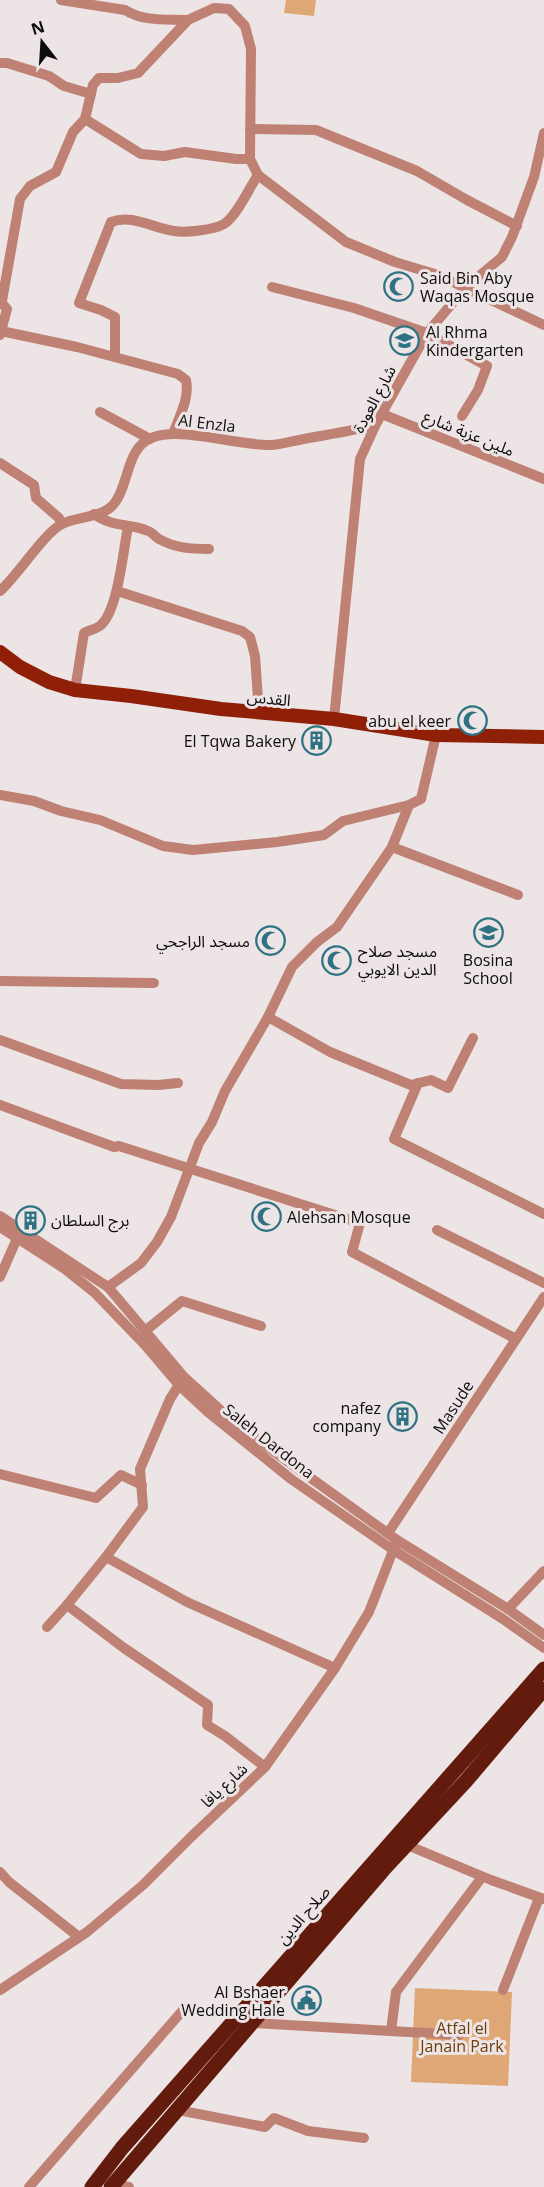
<svg xmlns="http://www.w3.org/2000/svg" width="544" height="2187" viewBox="0 0 544 2187" font-family="'Open Sans','Noto Sans Arabic',sans-serif">
	<rect width="100%" height="100%" fill="#ece4e5"/>
	<g fill="#dfa775">
		<polygon points="286,0 316,0 314,16 284,13"/>
		<polygon points="415,1988 512,1992 508,2086 411,2082"/>
	</g>
	<g fill="none" stroke-linecap="round" stroke-linejoin="round">
		<g stroke="#be8173" stroke-width="10">
			<path d="M61,0l64,10c19,12 42,9 63,10"/>
			<polyline points="0,63 7,63 49,76 64,86 91,94"/>
			<polyline points="85,119 141,154 164,156 185,152 236,159 250,159"/>
			<polyline points="250,129 316,130 417,171 467,200 517,226"/>
			<polyline points="272,287 354,308 427,333 487,366 478,390 462,416"/>
			<polyline points="0,301 7,309 0,335"/>
			<polyline points="2,301 20,199 30,186 56,172 73,132 85,119 93,85 99,78 118,78 138,73 188,20 214,8 229,9 245,26 251,49 250,159 258,175 346,242 395,262 438,275 544,325"/>
			<path d="M1,331l76,16 101,27 8,6c4,18 -7,37 -13,54"/>
			<path d="M115,357v-40l-14,-7 -22,-7 32,-81c22,-8 41,6 63,9 11,2 40,-1 50,-7 13,-8 25,-36 34,-49"/>
			<polyline points="100,412 150,439"/>
			<polyline points="382,414 544,479"/>
			<polyline points="0,463 34,485 36,498 59,518 61,524"/>
			<path d="M94,514c19,14 35,9 54,17 4,1 7,6 11,8 16,9 32,10 50,10"/>
			<path d="M0,591c18,-16 44,-58 62,-67 14,-7 41,-7 51,-19 17,-19 12,-59 41,-68 29,-10 85,9 118,8 12,-1 25,-5 37,-7 22,-4 45,-7 67,-14"/>
			<polyline points="117,591 242,631 250,637 255,656 259,713"/>
			<path d="M75,690l9,-57c5,-3 13,-4 17,-8 17,-15 22,-74 27,-98"/>
			<polyline points="334,719 360,459 376,424 427,333 466,287 502,257 512,237 534,177 544,133"/>
			<polyline points="0,795 34,801 61,811 100,820 163,846 193,850 277,842 324,835 343,821 409,805"/>
			<polyline points="392,847 518,895"/>
			<polyline points="0,981 154,983"/>
			<polyline points="268,1017 330,1052 411,1085 431,1080 448,1088 473,1038"/>
			<polyline points="0,1040 121,1084 158,1085 178,1083"/>
			<polyline points="418,1083 394,1139 544,1214"/>
			<polyline points="0,1105 114,1147 119,1146 360,1223 352,1252 516,1339"/>
			<polyline points="0,1216 108,1287 184,1377 237,1425 397,1540 508,1609 544,1635"/>
			<polyline points="0,1227 65,1269 95,1293 145,1345 179,1385 208,1412 291,1479 392,1549 503,1619 544,1648"/>
			<polyline points="437,1230 544,1283"/>
			<polyline points="0,1277 19,1234"/>
			<polyline points="108,1287 141,1263 157,1242 171,1217 199,1143 212,1122 225,1091 268,1017 292,967 317,942 337,927 392,847 409,805 421,799 436,735"/>
			<polyline points="145,1331 182,1301 261,1326"/>
			<polyline points="182,1380 170,1399 140,1469 143,1507 106,1557 67,1605 124,1648 208,1705 207,1725 225,1736 265,1767"/>
			<polyline points="0,1474 96,1498 121,1475 142,1485"/>
			<polyline points="388,1533 544,1297"/>
			<polyline points="106,1557 187,1602 335,1668"/>
			<polyline points="508,1609 544,1571"/>
			<polyline points="47,1627 67,1605"/>
			<polyline points="407,1845 491,1880 544,1899"/>
			<polyline points="0,1872 9,1882 79,1937"/>
			<polyline points="0,1990 87,1932 143,1885 191,1837 265,1767 335,1668 369,1612 396,1543"/>
			<polyline points="503,1990 539,1898"/>
			<polyline points="253,2023 459,2035"/>
			<polyline points="391,2031 396,1992 482,1877"/>
			<polyline points="178,2110 265,2127 274,2118 308,2131 364,2138"/>
			<polyline points="114,2184 129,2187"/>
			<polyline points="29,2187 184,2009"/>
		</g>
		<polyline stroke="#8f1f07" stroke-width="14" points="0,652 20,667 49,682 75,690 131,696 221,709 334,719 436,735 544,737"/>
		<g stroke="#631b0d" stroke-width="15">
			<polyline points="92,2187 122,2148 544,1669"/>
			<polyline points="111,2187 383,1870 465,1782 544,1689"/>
		</g>
	</g>
	<defs>
		<symbol id="mosque-ring" viewBox="-11 -11 22 22"><circle r="9.5" fill="#ece4e5" stroke="#2f7283" stroke-width="1.5"/><path d="M3.5-4.9A6 6 0 1 0 3.5 4.9A5 5 0 1 1 3.5-4.9Z" fill="#2f7283"/></symbol>
		<symbol id="school-ring" viewBox="-11 -11 22 22"><circle r="9.5" fill="#ece4e5" stroke="#2f7283" stroke-width="1.5"/><path d="M0-5L7-2L0 1L-7-2ZM-4 1L0 2.5L4 1V4Q0 6-4 4Z" fill="#2f7283"/></symbol>
		<symbol id="building-ring" viewBox="-11 -11 22 22"><circle r="9.5" fill="#ece4e5" stroke="#2f7283" stroke-width="1.5"/><path d="M-4-6H4V6H1V3H-1V6H-4ZM-2.5-4.3h1.7v1.8h-1.7ZM.8-4.3h1.7v1.8H.8ZM-2.5-1h1.7V.8h-1.7ZM.8-1h1.7V.8H.8Z" fill="#2f7283"/></symbol>
		<symbol id="civic-ring" viewBox="-11 -11 22 22"><circle r="9.5" fill="#ece4e5" stroke="#2f7283" stroke-width="1.5"/><path d="M-.6-6.5H3V-4.5H.6V-3L4-1V1h2V6H-6V1h2V-1L-.6-3ZM-1.2 2.5V6h2.4V2.5Z" fill="#2f7283"/></symbol>
	</defs>
	<g fill-rule="evenodd">
		<use href="#mosque-ring" x="382" y="270" width="33" height="33"/>
		<use href="#school-ring" x="388" y="324" width="33" height="33"/>
		<use href="#mosque-ring" x="456" y="704" width="33" height="33"/>
		<use href="#building-ring" x="300" y="724" width="33" height="33"/>
		<use href="#school-ring" x="472" y="916" width="33" height="33"/>
		<use href="#mosque-ring" x="254" y="924" width="33" height="33"/>
		<use href="#mosque-ring" x="320" y="944" width="33" height="33"/>
		<use href="#mosque-ring" x="250" y="1200" width="33" height="33"/>
		<use href="#building-ring" x="14" y="1204" width="33" height="33"/>
		<use href="#building-ring" x="386" y="1400" width="33" height="33"/>
		<use href="#civic-ring" x="290" y="1984" width="33" height="33"/>
	</g>
	<g text-anchor="middle" dominant-baseline="central" stroke-width="6" stroke-linejoin="round" paint-order="stroke">
		<g font-size="16" fill="#0f0c0d" stroke="#ece4e5" text-anchor="start">
			<text x="420" y="278">Said Bin Aby<tspan x="420" dy="18">Waqas Mosque</tspan></text>
			<text x="426" y="332">Al Rhma<tspan x="426" dy="18">Kindergarten</tspan></text>
			<text x="451" y="721" text-anchor="end">abu el keer</text>
			<text x="296" y="741" text-anchor="end">El Tqwa Bakery</text>
			<text x="250" y="941" text-anchor="end">مسجد الراجحي</text>
			<text x="358" y="951">مسجد صلاح<tspan x="358" dy="18">الدين الايوبي</tspan></text>
			<text x="488" y="960" text-anchor="middle">Bosina<tspan x="488" dy="18">School</tspan></text>
			<text x="287" y="1217">Alehsan Mosque</text>
			<text x="51" y="1220">برج السلطان</text>
			<text x="381" y="1408" text-anchor="end">nafez<tspan x="381" dy="18">company</tspan></text>
			<text x="285" y="1992" text-anchor="end">Al Bshaer<tspan x="285" dy="18">Wedding Hale</tspan></text>
		</g>
		<g font-size="16" fill="#0f0c0d" stroke="#ece4e5">
			<text transform="translate(374 399) rotate(-62)">شارع العودة</text>
			<text transform="translate(207 423) rotate(7)">Al Enzla</text>
			<text transform="translate(469 433) rotate(22)">ملين عزبة شارع</text>
			<text transform="translate(269 698) rotate(6)">القدس</text>
			<text transform="translate(453 1407) rotate(-57)">Masude</text>
			<text transform="translate(269 1441) rotate(38)">Saleh Dardona</text>
			<text transform="translate(224 1785) rotate(-43)">شارع يافا</text>
			<text transform="translate(303 1915) rotate(-49)">صلاح الدين</text>
		</g>
		<g font-size="16" fill="#6d3f0c" stroke="#ece4e5">
			<text x="462" y="2028">Atfal el<tspan x="462" dy="18">Janain Park</tspan></text>
		</g>
	</g>
	<g transform="translate(42 42) rotate(343)" stroke="#ece4e5" stroke-width="4.5" paint-order="stroke">
	<path d="M0-4.5L10 22L0 15L-10 22Z" fill="#0f0c0d"/>
	<text y="-9" font-size="16" font-weight="bold" text-anchor="middle" fill="#0f0c0d">N</text>
	</g>
</svg>
